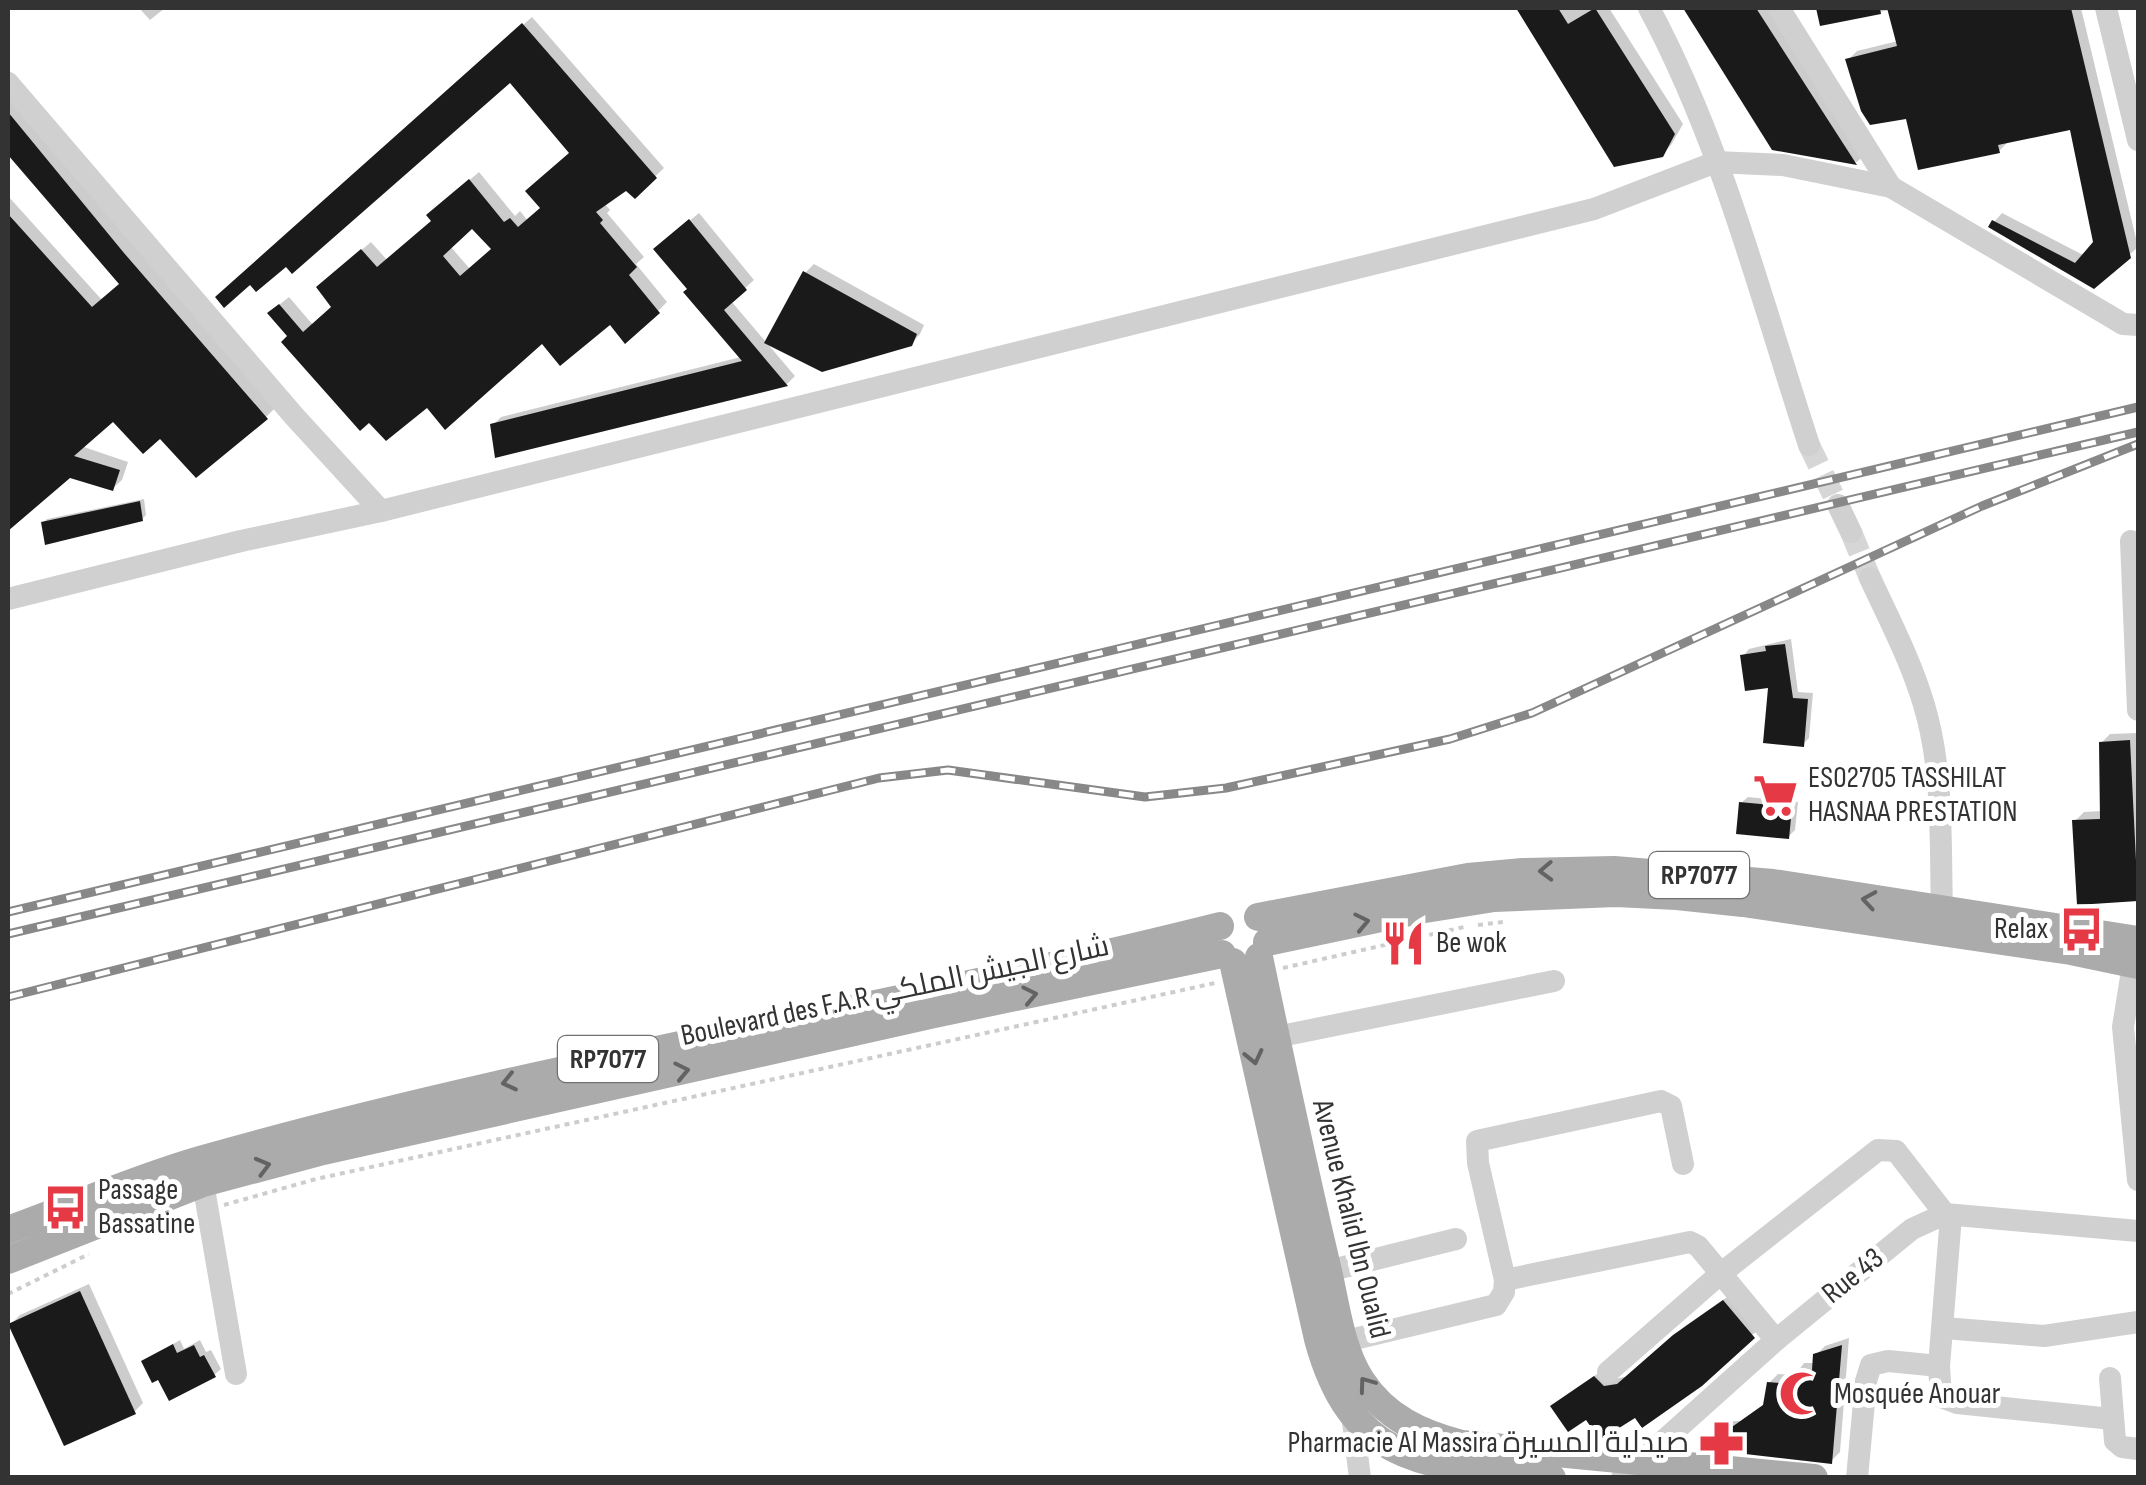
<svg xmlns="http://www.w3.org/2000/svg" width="2146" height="1485" viewBox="0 0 2146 1485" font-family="'Sofia Sans Condensed',Cairo,sans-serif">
	<rect width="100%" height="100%" fill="#fff"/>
	<g fill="#0003" fill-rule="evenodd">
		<polygon points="139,8 165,8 150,20"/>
		<polygon points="1519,8 1609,8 1683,124 1671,145 1662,155 1540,45"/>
		<polygon points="1689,8 1770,8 1865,154 1857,162 1774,147"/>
		<polygon points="1818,8 2081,8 2138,247 2094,286 1994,222 2002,213 2085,256 2096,242 2072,127 2008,142 1999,151 1908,117 1848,60 1857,51 1898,41 1890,10 1822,23"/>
		<path d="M532,17l132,151 -29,28 -8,-9 -23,16 6,7 -3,3 37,44 -8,7 31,38 -9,9 -116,30 -115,63 -137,-68 -11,-31 10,-8 24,28 21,-19 -6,-28 43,-36 16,18 47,-39 4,-14 41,-35 36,44 5,-5 8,10 15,-14 29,-54 -62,-73 -223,184 -36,17 -24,7zM472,226l22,23 -24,20 -20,-23z"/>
		<polygon points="8,94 275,408 266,417 160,436 113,418 81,446 128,462 122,480 113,488 70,475 8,527 8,196 102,300 121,284 8,151"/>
		<polygon points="699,213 754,280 731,301 795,376 787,384 498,455 493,425 501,417 741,357 690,289 664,242"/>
		<polygon points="814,264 924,325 920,334 911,344 805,273"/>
		<polygon points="144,499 146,515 142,519 43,523 47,519"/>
		<polygon points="1791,639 1798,692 1813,693 1809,738 1803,744 1771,685 1743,656 1749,649"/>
		<polygon points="2138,733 2138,899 2075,821 2084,812 2102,811 2101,743 2110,734"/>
		<polygon points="1748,797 1798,802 1795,830 1788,837 1741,803"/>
		<polygon points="89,1284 143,1403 134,1412 11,1324 20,1315"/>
		<polygon points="1733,1293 1762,1328 1635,1415 1587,1416 1553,1406 1604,1369 1614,1379 1629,1376 1685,1326"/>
		<polygon points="1849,1338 1840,1452 1831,1461 1713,1430 1722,1421 1741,1421 1766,1403 1769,1383 1778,1374 1795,1375 1804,1363 1815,1363 1816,1355 1825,1346"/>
		<polygon points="180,1340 184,1349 200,1340 206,1352 211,1350 221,1369 214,1375 144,1361"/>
	</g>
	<g fill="#1a1a1a" fill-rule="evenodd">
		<polygon points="1516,8 1558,8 1568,24 1595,8 1675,134 1663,157 1614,167"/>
		<polygon points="1683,8 1756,8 1857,165 1772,150"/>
		<polygon points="1816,8 1880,8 1881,14 1820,26"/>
		<polygon points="1887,8 2071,8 2131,258 2094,289 1988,227 1992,220 2075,263 2093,242 2070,130 1998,145 2000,153 1918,170 1906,119 1870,125 1861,111 1845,59 1897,46"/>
		<path d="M522,23l135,155 -22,21 -9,-8 -30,21 7,8 -3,3 37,44 -8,8 31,38 -35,31 -15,-19 -50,41 -18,-22 -97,86 -18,-22 -41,33 -17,-18 -9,8 -79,-89 6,-6 -20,-23 12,-9 24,28 28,-25 -15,-20 45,-38 16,18 54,-46 -5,-6 43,-36 35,43 6,-4 8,9 22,-19 -15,-17 44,-38 -59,-70 -218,191 -6,-7 -30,25 -6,-7 -26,23 -9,-11zM472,229l19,20 -31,27 -17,-20z"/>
		<polygon points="8,112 124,253 268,419 196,478 160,439 143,454 113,422 74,456 120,470 113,491 70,478 8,531 8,214 92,307 119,284 8,155"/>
		<polygon points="689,219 747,290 724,310 788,386 495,458 490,424 742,361 683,292 687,289 653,249"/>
		<polygon points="803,271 917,334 912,346 822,372 764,343"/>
		<polygon points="140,501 143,521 45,545 41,522"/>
		<polygon points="1785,644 1793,698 1808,699 1804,747 1763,743 1768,688 1745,691 1740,655 1766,651 1765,646"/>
		<polygon points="2130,740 2138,901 2077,905 2072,820 2100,819 2099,742"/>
		<polygon points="1739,802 1792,807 1789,839 1736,834"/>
		<polygon points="80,1291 136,1414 64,1446 8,1324"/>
		<polygon points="1723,1300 1755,1338 1702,1386 1642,1428 1635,1418 1600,1440 1586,1420 1568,1432 1550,1406 1594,1376 1604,1386 1617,1384 1673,1335"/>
		<polygon points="173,1344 177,1353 194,1345 200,1357 204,1355 216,1377 169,1401 158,1380 152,1383 141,1361"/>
		<polygon points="1842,1345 1832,1464 1710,1450 1711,1429 1729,1429 1763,1405 1767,1382 1792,1384 1793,1371 1812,1370 1813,1354"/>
	</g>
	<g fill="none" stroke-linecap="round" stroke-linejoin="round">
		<g stroke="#d6d6d6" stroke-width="22" stroke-dasharray="22 11" stroke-linecap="butt">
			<polyline points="1809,445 1838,505"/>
			<polyline points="1851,532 1870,578"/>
		</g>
		<g stroke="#cdcdcd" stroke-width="4" stroke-dasharray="5 5" stroke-linecap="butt">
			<polyline points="1478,925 1503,922"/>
			<polyline points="1283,968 1464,927"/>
			<polyline points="224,1205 316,1179 1215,983"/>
			<polyline points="135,1236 192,1216"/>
			<polyline points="8,1294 89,1254"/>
		</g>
		<g stroke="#d0d0d0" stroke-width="22">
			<path d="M1649,8c73,136 112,291 160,437"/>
			<polyline points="1779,8 1891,187"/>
			<polyline points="2106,8 2138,140"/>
			<polyline points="8,83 294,416 381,511"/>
			<polyline points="1838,505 1851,532"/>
			<polyline points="2131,541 2138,710"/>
			<path d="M1870,578c19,41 41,83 54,127 20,66 16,138 18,206"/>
			<polyline points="8,599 241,541 381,511 1594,209 1716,162 1783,165 1891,187 2108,315 2123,324 2138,325"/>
			<polyline points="2133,965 2123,1027 2138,1180"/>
			<polyline points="1276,1037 1554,981"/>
			<polyline points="203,1183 236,1374"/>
			<polyline points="1951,1216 1939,1366 1941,1397 1957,1403 2112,1419"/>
			<polyline points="1328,1271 1456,1239"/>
			<polyline points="1505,1280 1478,1163 1477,1141 1661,1101 1671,1106 1683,1164"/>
			<polyline points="1944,1328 2044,1336 2138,1322"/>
			<polyline points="1346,1341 1496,1305 1504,1292 1505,1280 1690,1242 1698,1246 1776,1340"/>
			<polyline points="1608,1372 1719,1275 1878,1150 1896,1151 1945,1214"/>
			<polyline points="2110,1378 2115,1441 2122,1447 2138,1449"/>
			<polyline points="1352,1414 1360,1478"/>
			<polyline points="1622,1478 1776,1340 1912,1229 1945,1214 2138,1231"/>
			<polyline points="1857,1478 1866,1381 1871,1365 1888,1361 1939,1366"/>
		</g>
		<g stroke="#ababab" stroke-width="28">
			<polyline points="1258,917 1468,877 1523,872 1614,870 1773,883 2138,940"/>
			<polyline points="1267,942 1419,910 1494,898 1616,893 1677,896 1743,903 2071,951 2138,965"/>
			<path d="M1259,957c22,105 44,209 69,314 8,35 13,78 33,109 24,37 60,54 101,64l352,34"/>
			<path d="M1233,962l85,377c36,133 117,126 234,139"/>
			<path d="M8,1230c64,-23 126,-51 192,-70 336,-96 681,-149 1020,-234"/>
			<polyline points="8,1260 203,1183 323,1151 934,1014 1222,954"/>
		</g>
		<defs>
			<g id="rail">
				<polyline points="8,912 2138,407"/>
				<polyline points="8,934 2138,432"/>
				<polyline points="8,997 879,778 948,770 1145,797 1226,788 1450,739 1532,713 1982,506 2138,444"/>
			</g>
		</defs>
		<use href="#rail" stroke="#888" stroke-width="9"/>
		<use href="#rail" stroke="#fff" stroke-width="5" stroke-dasharray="15" stroke-linecap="butt"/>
	</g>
	<defs><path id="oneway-chevron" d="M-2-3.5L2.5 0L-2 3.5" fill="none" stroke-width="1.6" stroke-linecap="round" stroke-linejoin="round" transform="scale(2.5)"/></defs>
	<g stroke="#636363">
		<use href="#oneway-chevron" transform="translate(1546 871) rotate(178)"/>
		<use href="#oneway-chevron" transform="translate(1869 900) rotate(-171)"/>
		<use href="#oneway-chevron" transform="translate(1362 922) rotate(-12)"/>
		<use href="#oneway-chevron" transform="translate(1030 995) rotate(-12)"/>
		<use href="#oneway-chevron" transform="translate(1254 1057) rotate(77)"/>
		<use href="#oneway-chevron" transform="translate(682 1071) rotate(-12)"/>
		<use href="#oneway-chevron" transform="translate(509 1082) rotate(167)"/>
		<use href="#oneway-chevron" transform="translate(263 1166) rotate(-15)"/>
		<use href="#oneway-chevron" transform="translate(1366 1384) rotate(-126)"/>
	</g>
	<defs>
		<symbol id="supermarket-bare" viewBox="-9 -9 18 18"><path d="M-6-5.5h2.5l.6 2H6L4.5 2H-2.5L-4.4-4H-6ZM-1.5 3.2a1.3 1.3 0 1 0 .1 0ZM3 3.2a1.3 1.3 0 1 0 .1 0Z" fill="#e63946" stroke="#fff" stroke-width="2.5" paint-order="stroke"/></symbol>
		<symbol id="bus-bare" viewBox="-9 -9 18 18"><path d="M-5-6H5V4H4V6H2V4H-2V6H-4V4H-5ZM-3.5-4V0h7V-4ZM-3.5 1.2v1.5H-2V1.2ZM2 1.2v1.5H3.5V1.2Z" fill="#e63946" stroke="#fff" stroke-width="2.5" paint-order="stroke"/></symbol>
		<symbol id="restaurant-bare" viewBox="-9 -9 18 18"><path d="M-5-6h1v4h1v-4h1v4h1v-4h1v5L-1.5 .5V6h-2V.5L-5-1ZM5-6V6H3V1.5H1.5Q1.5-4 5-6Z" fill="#e63946" stroke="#fff" stroke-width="2.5" paint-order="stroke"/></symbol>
		<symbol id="mosque-bare" viewBox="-9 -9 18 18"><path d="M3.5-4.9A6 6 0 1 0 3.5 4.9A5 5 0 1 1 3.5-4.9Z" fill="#e63946" stroke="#fff" stroke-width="2.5" paint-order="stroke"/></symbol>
		<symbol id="pharmacy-bare" viewBox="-9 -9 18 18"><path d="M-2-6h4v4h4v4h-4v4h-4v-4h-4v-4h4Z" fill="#e63946" stroke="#fff" stroke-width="2.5" paint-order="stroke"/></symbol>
	</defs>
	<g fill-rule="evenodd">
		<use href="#supermarket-bare" x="1744" y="764" width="63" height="63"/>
		<use href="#bus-bare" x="2050" y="898" width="63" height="63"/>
		<use href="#restaurant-bare" x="1372" y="912" width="63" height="63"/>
		<use href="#bus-bare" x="34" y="1176" width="63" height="63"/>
		<use href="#mosque-bare" x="1770" y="1362" width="63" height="63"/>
		<use href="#pharmacy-bare" x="1690" y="1412" width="63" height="63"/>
	</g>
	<g text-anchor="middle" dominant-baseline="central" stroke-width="10" stroke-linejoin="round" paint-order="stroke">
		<g fill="#fff" stroke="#707070" stroke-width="2.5">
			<rect x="1649" y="852" width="100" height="46" rx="8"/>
			<rect x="558" y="1036" width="100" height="46" rx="8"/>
		</g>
		<g font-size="28" font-weight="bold" fill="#333">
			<text x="1699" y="875">RP7077</text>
			<text x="608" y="1059">RP7077</text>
		</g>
		<g font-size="30" fill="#333" stroke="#fff" text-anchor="start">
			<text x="1808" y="778">ES02705 TASSHILAT<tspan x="1808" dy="34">HASNAA PRESTATION</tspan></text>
			<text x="2048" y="929" text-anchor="end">Relax</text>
			<text x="1436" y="943">Be wok</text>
			<text x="98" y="1190">Passage<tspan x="98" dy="34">Bassatine</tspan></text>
			<text x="1834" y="1394">Mosquée Anouar</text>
			<text x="1689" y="1443" text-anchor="end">Pharmacie Al Massira صيدلية المسيرة</text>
		</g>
		<g font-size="30" fill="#333" stroke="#fff">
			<text transform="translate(895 991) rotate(-12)">Boulevard des F.A.R شارع الجيش الملكي</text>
			<text transform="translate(1351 1219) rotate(76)">Avenue Khalid Ibn Oualid</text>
			<text transform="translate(1853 1276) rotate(-39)">Rue 43</text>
		</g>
	</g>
	<rect width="2146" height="1485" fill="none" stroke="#333333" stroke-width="20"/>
</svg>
